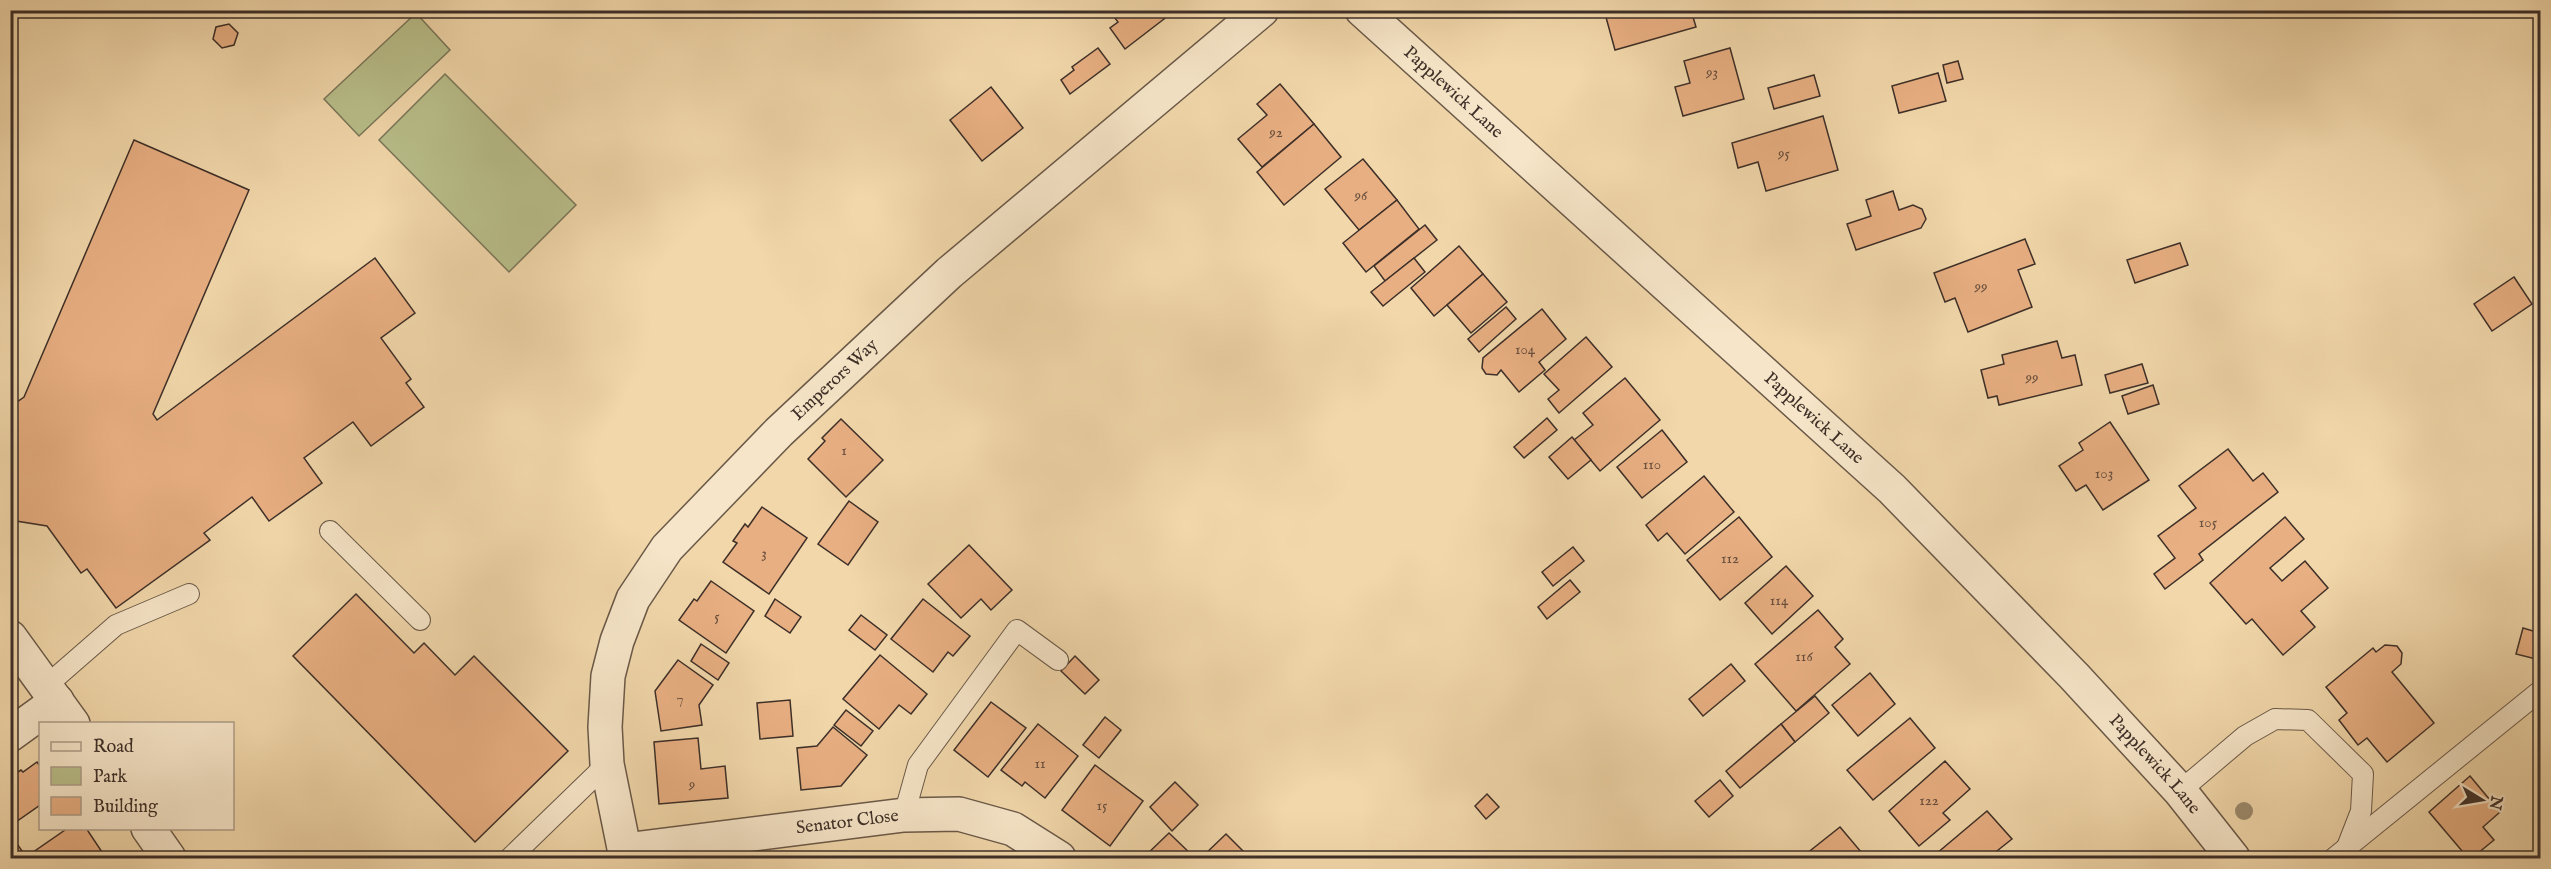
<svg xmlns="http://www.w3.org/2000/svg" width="2551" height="869" viewBox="0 0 2551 869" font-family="'IM FELL English',serif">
	<rect width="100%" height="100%" fill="#f1d7aa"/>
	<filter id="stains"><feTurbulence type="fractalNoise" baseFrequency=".00333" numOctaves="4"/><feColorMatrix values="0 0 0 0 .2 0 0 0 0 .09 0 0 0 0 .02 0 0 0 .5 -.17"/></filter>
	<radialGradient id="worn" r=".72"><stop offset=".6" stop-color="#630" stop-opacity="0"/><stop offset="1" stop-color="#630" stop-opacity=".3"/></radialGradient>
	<g fill="#b8be8a" stroke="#7a7659" stroke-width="1.5">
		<polygon points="416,13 450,50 359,136 324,99"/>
		<polygon points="445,74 576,205 509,272 379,140"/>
	</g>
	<g fill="#e8af82" stroke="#3d2f28" stroke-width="1.5">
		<polygon points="1109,10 1172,10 1173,12 1125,49 1110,28 1118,22"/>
		<polygon points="1604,10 1691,10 1696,27 1615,50"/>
		<polygon points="229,24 238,33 234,45 222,48 213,39 216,27"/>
		<polygon points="1098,48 1110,64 1070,94 1061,80 1074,70 1072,67"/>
		<polygon points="1730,48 1744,99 1683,116 1675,87 1690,83 1684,61"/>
		<polygon points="1958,61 1963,79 1947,83 1943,65"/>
		<polygon points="1938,73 1946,101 1899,113 1892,86"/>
		<polygon points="1814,75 1820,96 1774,109 1768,88"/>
		<polygon points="1280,84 1314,124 1262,167 1238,139 1267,115 1257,104"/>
		<polygon points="991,87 1023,128 982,161 950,120"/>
		<polygon points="1823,116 1838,170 1766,191 1758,162 1738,168 1732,143"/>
		<polygon points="1314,124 1341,157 1284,205 1257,172"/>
		<polygon points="134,140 249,190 153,414 157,420 375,258 415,313 381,338 411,379 406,383 424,407 371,446 353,422 304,458 322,483 269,521 252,497 204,533 210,540 116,608 87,569 81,573 47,526 10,520 10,407 24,397"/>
		<polygon points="1363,159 1397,200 1359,230 1325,189"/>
		<polygon points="1893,191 1899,210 1913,205 1922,209 1926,219 1921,228 1856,250 1847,224 1871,216 1866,200"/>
		<polygon points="1397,200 1419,229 1366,272 1343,243"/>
		<polygon points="1425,225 1437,240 1385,281 1374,266"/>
		<polygon points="2025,239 2035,264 2018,270 2032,307 1968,332 1955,298 1945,302 1934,273"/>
		<polygon points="2180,243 2188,265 2135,283 2127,260"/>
		<polygon points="1459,246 1483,274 1434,316 1411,288"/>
		<polygon points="1414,258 1425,272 1383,306 1371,292"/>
		<polygon points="1483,274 1507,302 1471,333 1447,305"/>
		<polygon points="2514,277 2532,304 2492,331 2474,304"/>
		<polygon points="1506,307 1516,319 1479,352 1468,339"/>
		<polygon points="1542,309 1566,339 1539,362 1545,370 1519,392 1501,370 1497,375 1486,374 1482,368 1483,358"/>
		<polygon points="1586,337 1612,367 1559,413 1548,399 1559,390 1544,374"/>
		<polygon points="2057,341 2062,358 2075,355 2082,385 1999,405 1997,396 1988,398 1981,370 2004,364 2002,355"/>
		<polygon points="2142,364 2148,383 2110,393 2105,375"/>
		<polygon points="1625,378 1660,420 1600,471 1574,440 1593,425 1583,413"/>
		<polygon points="2153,385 2159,404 2128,414 2122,396"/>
		<polygon points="1547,418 1557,430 1524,458 1514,447"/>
		<polygon points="841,419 883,460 846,497 808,459 825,441 822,438"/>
		<polygon points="2110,422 2149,480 2103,510 2086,485 2076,491 2059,466 2083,450 2079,443"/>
		<polygon points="1662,430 1687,462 1642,498 1617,467"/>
		<polygon points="1572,437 1591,460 1568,479 1549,457"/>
		<polygon points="2228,449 2253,481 2263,473 2278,492 2199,554 2203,560 2165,589 2154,574 2175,558 2158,536 2196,508 2179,486"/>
		<polygon points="1704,476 1734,512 1685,554 1667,533 1658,541 1646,525"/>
		<polygon points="849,501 878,522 848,565 818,544"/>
		<polygon points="762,507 807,538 769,594 723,562 737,543 733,541 745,524 748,527"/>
		<polygon points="1739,517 1772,557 1720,600 1687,560"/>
		<polygon points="2285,517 2304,539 2270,568 2282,581 2305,561 2328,588 2301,611 2315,627 2283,655 2252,619 2246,624 2210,583"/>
		<polygon points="969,545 1012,590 991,610 981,599 961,618 928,584"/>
		<polygon points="1573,547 1584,561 1553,586 1542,572"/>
		<polygon points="1786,566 1813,596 1772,634 1745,603"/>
		<polygon points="1570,580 1580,592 1547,619 1538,607"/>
		<polygon points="711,581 754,611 726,653 679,620 694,599 697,601"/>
		<polygon points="356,594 414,653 424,643 455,675 474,656 568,751 475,842 293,656"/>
		<polygon points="775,599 801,617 790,633 765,616"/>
		<polygon points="923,599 970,636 953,656 948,652 933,672 891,639"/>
		<polygon points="1818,610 1843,639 1835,647 1850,664 1796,711 1755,664"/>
		<polygon points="861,615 887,635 875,650 849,630"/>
		<polygon points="2523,628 2540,633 2540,660 2516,654"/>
		<polygon points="701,644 729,663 718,680 691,661"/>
		<polygon points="2385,645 2397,646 2402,653 2401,664 2392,672 2434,723 2387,762 2367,738 2358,745 2339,720 2347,713 2326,687 2373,648 2376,652"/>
		<polygon points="880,655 927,694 911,714 899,705 879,729 843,699"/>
		<polygon points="1075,656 1099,680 1085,694 1061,671"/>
		<polygon points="678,660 713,685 699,705 702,725 661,731 655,691"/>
		<polygon points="1731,664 1745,681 1703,716 1689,699"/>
		<polygon points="1870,673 1895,704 1858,736 1832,705"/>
		<polygon points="1815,696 1829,713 1795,742 1781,724"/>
		<polygon points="790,700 793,736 760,739 757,703"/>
		<polygon points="991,702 1026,728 988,777 954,750"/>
		<polygon points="846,710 873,731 861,746 834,725"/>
		<polygon points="1105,717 1121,730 1099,758 1083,745"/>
		<polygon points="1910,718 1935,748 1873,800 1847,770"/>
		<polygon points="1038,724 1078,756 1045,798 1025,782 1022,786 1001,770"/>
		<polygon points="1781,724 1795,742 1740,788 1726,771"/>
		<polygon points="833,727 867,755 841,786 801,790 797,748 817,746"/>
		<polygon points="698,738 701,769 725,766 728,798 659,804 654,742"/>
		<polygon points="1945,761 1970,789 1943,813 1950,820 1919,846 1889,811"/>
		<polygon points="37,762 40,766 40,805 13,824 10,820 10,777 21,770 23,772"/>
		<polygon points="1095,765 1143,801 1110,846 1062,810"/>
		<polygon points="2470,776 2500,812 2483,827 2494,840 2472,858 2468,858 2429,812"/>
		<polygon points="1720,780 1733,796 1709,817 1695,801"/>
		<polygon points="1175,782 1198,805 1172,831 1150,807"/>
		<polygon points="1487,794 1499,807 1486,819 1475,806"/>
		<polygon points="1987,811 2012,839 1988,858 1940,858 1936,854"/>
		<polygon points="1840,827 1862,853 1855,858 1801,858"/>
		<polygon points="68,828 86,828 106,858 31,858 29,855"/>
		<polygon points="1169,833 1195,858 1143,858"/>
		<polygon points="10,834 27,858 10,858"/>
		<polygon points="1226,834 1250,858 1201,858"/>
	</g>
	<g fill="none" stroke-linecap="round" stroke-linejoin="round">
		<defs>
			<g id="service">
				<polyline points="330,531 420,620"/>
				<polyline points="46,686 116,625 189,594"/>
				<polyline points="2180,791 2245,736 2275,719 2308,720 2363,774 2361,811 2347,847"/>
				<polyline points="904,815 918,765 1017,630 1058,660"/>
				<polyline points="510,858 607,764"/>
				<polyline points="2334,858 2540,691"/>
			</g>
			<g id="minor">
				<polyline points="10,637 73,724"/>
				<polyline points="10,735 57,701"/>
				<polyline points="148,828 169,858"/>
				<path id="s1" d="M625,850l279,-35 55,-1 54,15 46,29"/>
				<path id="s2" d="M626,858l-19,-94 -2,-37 3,-51 9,-35 16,-42 34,-51 112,-116 170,-159 313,-263"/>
			</g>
			<g id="tertiary">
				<path id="s3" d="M1362,10l530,479 182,187 106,115 53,67"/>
			</g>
		</defs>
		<use href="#service" stroke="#6a5948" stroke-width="22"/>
		<use href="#minor" stroke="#6a5948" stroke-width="36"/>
		<use href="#tertiary" stroke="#6a5948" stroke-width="36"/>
		<use href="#service" stroke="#f6e5c8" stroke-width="20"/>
		<use href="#minor" stroke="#f6e5c8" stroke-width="33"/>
		<use href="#tertiary" stroke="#f6e5c8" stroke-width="33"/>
	</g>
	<circle fill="#9c8b6e" cx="2244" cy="811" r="9"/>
	<g text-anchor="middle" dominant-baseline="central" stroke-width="5" stroke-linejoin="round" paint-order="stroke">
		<g font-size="15" fill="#684f3e">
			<text x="1712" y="72">93</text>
			<text x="1276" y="132">92</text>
			<text x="1784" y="153">95</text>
			<text x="1361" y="195">96</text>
			<text x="1981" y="286">99</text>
			<text x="1525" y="349">104</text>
			<text x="2032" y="377">99</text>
			<text x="844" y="450">1</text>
			<text x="1652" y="464">110</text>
			<text x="2104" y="473">103</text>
			<text x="2208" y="522">105</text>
			<text x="764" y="553">3</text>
			<text x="1730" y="558">112</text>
			<text x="1779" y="600">114</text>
			<text x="717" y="616">5</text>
			<text x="1804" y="656">116</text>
			<text x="680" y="698">7</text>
			<text x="1040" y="763">11</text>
			<text x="692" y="784">9</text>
			<text x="1929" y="800">122</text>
			<text x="1102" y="805">15</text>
		</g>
		<g font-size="18" fill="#3d2f28" stroke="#f6e5c8">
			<text stroke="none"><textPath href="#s3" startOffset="123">Papplewick Lane</textPath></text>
			<text stroke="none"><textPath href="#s2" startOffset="564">Emperors Way</textPath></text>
			<text stroke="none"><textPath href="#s3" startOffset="609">Papplewick Lane</textPath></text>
			<text stroke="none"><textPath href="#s3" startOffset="1095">Papplewick Lane</textPath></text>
			<text stroke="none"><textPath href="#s1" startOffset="224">Senator Close</textPath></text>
		</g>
	</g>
	<rect width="2551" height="869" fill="none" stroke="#f1d7aa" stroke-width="36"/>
	<rect x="12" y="12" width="2527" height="845" fill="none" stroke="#3d2f28" stroke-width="3"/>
	<rect x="18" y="18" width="2515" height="833" fill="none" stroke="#3d2f28" stroke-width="1.5"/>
	<rect x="39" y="722" width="195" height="108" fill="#f6e5c8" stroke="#ac9c88" stroke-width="1.5"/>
	<rect x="51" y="742" width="30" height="9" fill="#f6e5c8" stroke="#ac9c88" stroke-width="1.5"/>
	<text x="93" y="752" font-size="18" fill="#3d2f28">Road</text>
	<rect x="51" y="767" width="30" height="18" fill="#b8be8a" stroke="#ac9c88" stroke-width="1.5"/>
	<text x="93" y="782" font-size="18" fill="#3d2f28">Park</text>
	<rect x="51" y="797" width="30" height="18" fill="#e8af82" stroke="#ac9c88" stroke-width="1.5"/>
	<text x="93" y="812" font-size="18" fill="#3d2f28">Building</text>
	<g transform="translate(2482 800) rotate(101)" stroke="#f6e5c8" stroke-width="4.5" paint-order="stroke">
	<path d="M0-4.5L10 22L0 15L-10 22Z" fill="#3d2f28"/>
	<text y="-9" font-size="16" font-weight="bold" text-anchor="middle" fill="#3d2f28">N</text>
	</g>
	<rect width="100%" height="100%" filter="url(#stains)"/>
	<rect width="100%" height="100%" fill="url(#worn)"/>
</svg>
